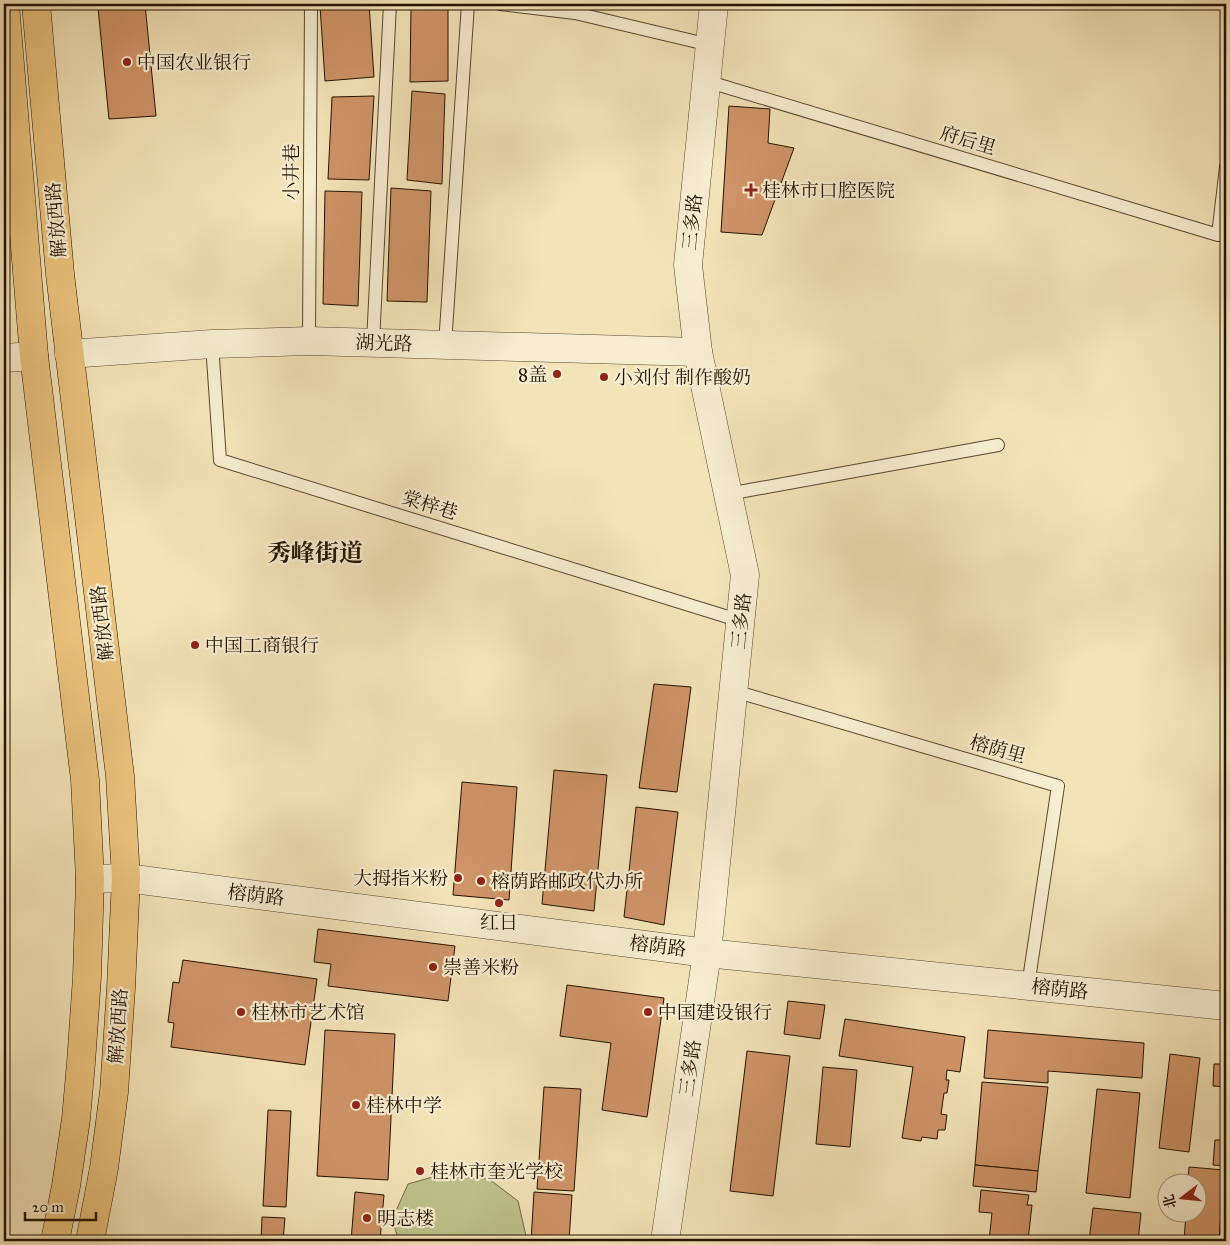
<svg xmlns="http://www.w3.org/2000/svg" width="1230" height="1245" viewBox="0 0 1230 1245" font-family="'IM FELL Great Primer','Noto Serif SC',serif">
	<rect width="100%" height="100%" fill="#f3e4b8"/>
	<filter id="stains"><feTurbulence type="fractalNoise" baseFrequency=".004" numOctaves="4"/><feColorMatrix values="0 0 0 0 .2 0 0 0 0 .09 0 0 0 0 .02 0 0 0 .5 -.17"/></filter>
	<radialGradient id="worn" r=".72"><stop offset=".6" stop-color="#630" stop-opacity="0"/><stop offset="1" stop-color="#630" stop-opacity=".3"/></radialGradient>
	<polygon fill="#bec38d" stroke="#716a46" points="436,1176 489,1179 518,1201 526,1236 523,1241 399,1241 392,1220 408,1184"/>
	<g fill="#cf9467" stroke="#241200">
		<polygon points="145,4 156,116 109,119 98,8"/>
		<polygon points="369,4 374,77 325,81 320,6"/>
		<polygon points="411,7 448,9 448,81 410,82"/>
		<polygon points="412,91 445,94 442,184 407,180"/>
		<polygon points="374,96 369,180 328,179 332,97"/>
		<polygon points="729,106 770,109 768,143 794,148 762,235 721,232"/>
		<polygon points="391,188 431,191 427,302 387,301"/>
		<polygon points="325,191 362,192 358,306 323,304"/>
		<polygon points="654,684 691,687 677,792 639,788"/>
		<polygon points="554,770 607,775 594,911 542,904"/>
		<polygon points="462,782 517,787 509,900 453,895"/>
		<polygon points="636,807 678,812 664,925 624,917"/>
		<polygon points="318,929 455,946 448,1001 328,986 331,964 314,962"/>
		<polygon points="183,960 317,979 305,1065 171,1047 174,1023 168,1022 173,982 179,983"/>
		<polygon points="567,985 664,998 647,1117 602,1110 611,1043 560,1036"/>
		<polygon points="788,1001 825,1005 820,1039 784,1034"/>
		<polygon points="845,1019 965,1037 960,1072 947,1070 946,1080 949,1080 947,1093 944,1093 941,1114 947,1115 945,1130 938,1130 937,1139 922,1137 921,1141 902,1138 913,1067 839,1056"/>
		<polygon points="325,1030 395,1034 388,1180 317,1176"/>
		<polygon points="988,1030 1144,1043 1142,1078 1048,1071 1048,1083 984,1078"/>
		<polygon points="747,1051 790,1056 773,1196 730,1191"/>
		<polygon points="1170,1054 1200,1058 1189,1152 1159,1148"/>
		<polygon points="1214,1064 1226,1064 1226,1087 1213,1086"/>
		<polygon points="823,1067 857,1070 850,1147 816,1144"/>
		<polygon points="982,1082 1048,1087 1038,1171 975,1165"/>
		<polygon points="544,1087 581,1089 574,1191 537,1189"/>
		<polygon points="1097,1089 1140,1093 1130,1198 1086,1193"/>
		<polygon points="268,1110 291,1111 286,1207 263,1206"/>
		<polygon points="1223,1132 1226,1132 1226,1166 1213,1165 1215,1140 1223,1140"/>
		<polygon points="975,1165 1038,1171 1036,1192 973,1186"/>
		<polygon points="1189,1167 1224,1170 1219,1240 1226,1241 1184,1241 1186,1212 1198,1212 1198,1182 1188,1182"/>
		<polygon points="981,1190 1029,1195 1027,1205 1032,1205 1028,1241 989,1241 992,1213 979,1212"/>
		<polygon points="355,1192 384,1195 380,1241 351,1241"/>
		<polygon points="534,1192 572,1195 569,1241 531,1241"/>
		<polygon points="1093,1208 1141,1213 1138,1241 1089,1241"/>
		<polygon points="262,1217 285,1218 283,1241 261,1241"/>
	</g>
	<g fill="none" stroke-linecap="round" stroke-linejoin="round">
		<defs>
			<g id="service">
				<polyline points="500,4 575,13 710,45"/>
				<polyline points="706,81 1218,235 1226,167"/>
				<polyline points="309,341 311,4"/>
				<polyline points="373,342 390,4"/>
				<polyline points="212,344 220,460 741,621"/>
				<polyline points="445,345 468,4"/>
				<polyline points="728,494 998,445"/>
				<polyline points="734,691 1058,786 1028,986"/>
			</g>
			<g id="tertiary">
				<polyline points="69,354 212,344 309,341 698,352"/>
				<polyline points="4,358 34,356"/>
				<polyline points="90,879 126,878 707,953 1226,1006"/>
				<polyline points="665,1241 707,953 745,575 698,352 688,265 714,4"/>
			</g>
			<g id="primary">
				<polyline points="5,4 34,356 85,780 90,879 87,977 81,1063 76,1119 66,1186 55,1241"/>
				<polyline points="36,4 60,274 120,776 126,878 121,988 114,1092 104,1168 90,1241"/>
			</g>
		</defs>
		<use href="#service" stroke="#58462e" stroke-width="14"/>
		<use href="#tertiary" stroke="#58462e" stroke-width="29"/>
		<use href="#primary" stroke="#241200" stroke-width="29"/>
		<use href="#service" stroke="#f7edd1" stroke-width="12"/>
		<use href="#tertiary" stroke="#f7edd1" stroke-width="28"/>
		<use href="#primary" stroke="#eac27c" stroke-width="28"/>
	</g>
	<g fill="#8f2418" stroke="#f7edd1" stroke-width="2">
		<circle cx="127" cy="62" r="5"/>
		<path d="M748.5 182.5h5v5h5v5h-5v5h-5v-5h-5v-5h5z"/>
		<circle cx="557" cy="374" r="5"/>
		<circle cx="604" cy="377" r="5"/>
		<circle cx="195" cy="645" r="5"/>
		<circle cx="458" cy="878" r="5"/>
		<circle cx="481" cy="881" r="5"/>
		<circle cx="499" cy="903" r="5"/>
		<circle cx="433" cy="967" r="5"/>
		<circle cx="241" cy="1012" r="5"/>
		<circle cx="648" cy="1012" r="5"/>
		<circle cx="356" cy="1105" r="5"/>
		<circle cx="420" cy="1171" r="5"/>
		<circle cx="367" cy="1218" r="5"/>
	</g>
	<g text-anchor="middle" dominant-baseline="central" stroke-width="4.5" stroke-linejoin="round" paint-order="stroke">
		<g font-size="19" fill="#241200" stroke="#f7edd1" text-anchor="start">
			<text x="137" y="62">中国农业银行</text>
			<text x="762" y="190">桂林市口腔医院</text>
			<text x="547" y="374" text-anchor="end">8盖</text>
			<text x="614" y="377">小刘付 制作酸奶</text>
			<text x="205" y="645">中国工商银行</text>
			<text x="448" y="878" text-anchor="end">大拇指米粉</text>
			<text x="491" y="881">榕荫路邮政代办所</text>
			<text x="499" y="922" text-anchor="middle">红日</text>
			<text x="443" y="967">崇善米粉</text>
			<text x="251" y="1012">桂林市艺术馆</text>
			<text x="658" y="1012">中国建设银行</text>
			<text x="366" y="1105">桂林中学</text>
			<text x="430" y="1171">桂林市奎光学校</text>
			<text x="377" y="1218">明志楼</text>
		</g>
		<g font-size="19" fill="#241200" stroke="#f7edd1">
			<text transform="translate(968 140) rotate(17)">府后里</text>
			<text transform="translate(291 172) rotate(-90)">小井巷</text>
			<text transform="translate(56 220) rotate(-95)">解放西路</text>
			<text transform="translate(692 222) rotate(-84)">三多路</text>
			<text transform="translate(384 343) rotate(2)">湖光路</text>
			<text transform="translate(430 505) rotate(17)">棠梓巷</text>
			<text transform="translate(741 621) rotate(-84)">三多路</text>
			<text transform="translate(102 623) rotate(-97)">解放西路</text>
			<text transform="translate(998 749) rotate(16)">榕荫里</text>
			<text transform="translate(256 895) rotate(7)">榕荫路</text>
			<text transform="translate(658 946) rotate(7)">榕荫路</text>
			<text transform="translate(1060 989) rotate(6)">榕荫路</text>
			<text transform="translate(118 1026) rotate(-86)">解放西路</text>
			<text transform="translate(690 1068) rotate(-82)">三多路</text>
		</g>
		<g font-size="24" font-weight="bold" fill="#241200" stroke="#f7edd1">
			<text x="315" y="553">秀峰街道</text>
		</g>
	</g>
	<rect width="1230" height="1245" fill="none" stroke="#f3e4b8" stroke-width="20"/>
	<rect x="5" y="5" width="1220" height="1235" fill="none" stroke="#241200" stroke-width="2.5"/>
	<rect x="10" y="10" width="1210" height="1225" fill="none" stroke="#241200"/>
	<g transform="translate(1182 1198) rotate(254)"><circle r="24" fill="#f7edd1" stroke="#a3957d"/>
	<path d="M0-4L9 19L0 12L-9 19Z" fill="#8f2418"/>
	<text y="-8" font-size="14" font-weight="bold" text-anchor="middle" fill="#241200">北</text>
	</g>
	<path d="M25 1212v8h71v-8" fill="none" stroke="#241200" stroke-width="2.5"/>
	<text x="32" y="1212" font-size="15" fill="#241200" stroke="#f7edd1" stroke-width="4" paint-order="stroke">20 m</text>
	<rect width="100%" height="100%" filter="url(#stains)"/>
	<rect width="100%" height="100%" fill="url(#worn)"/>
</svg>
